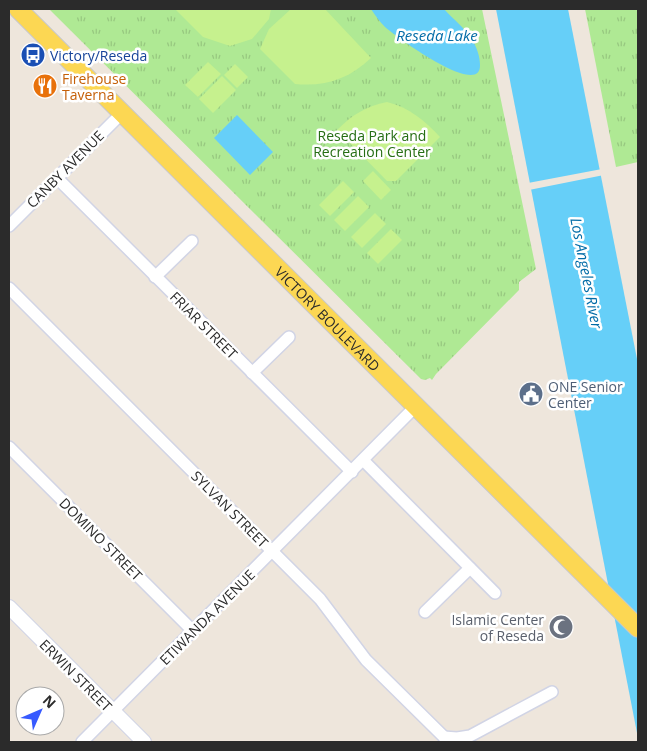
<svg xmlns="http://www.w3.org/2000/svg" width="647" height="751" viewBox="0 0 647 751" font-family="'Open Sans',sans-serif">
	<defs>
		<pattern id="park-tufts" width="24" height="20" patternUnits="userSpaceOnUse" patternTransform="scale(1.25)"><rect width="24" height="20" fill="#afe994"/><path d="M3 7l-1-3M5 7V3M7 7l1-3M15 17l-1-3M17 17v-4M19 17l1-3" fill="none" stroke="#97c880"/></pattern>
	</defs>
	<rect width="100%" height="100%" fill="#eee6dc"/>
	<g fill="url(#park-tufts)">
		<polygon points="49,9 482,9 536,269 519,282 519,290 436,374 432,380 430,378 425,380 421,379"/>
		<polygon points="585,9 638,9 638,162 616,167"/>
	</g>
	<g fill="#c6f18e">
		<polygon points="175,9 174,9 271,9 269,19 252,39 230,46 203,37"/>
		<path d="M291,9h34l46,49c-22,21 -46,29 -76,26l-35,-35 9,-20z"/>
		<polygon points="208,62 221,74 198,97 185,85"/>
		<polygon points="235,64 248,77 237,88 224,75"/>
		<polygon points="222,76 236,90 213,113 199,99"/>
		<path d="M387,102c23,6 37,18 53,35l-44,44h-9l-50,-51c15,-15 29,-24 50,-28z"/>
		<polygon points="373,171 391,190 381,200 363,181"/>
		<polygon points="343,181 354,192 330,216 319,205"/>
		<polygon points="358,196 369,207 345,231 334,220"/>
		<polygon points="375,213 386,224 362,248 351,237"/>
		<polygon points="391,229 402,240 378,264 367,253"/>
	</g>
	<g fill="#66cff8">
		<path d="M371,9h73c9,10 21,19 28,31 5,7 8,17 8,25 1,34 -85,-29 -95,-38 -5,-5 -10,-12 -14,-18z"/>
		<polygon points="496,9 568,9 638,364 638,738"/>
		<polygon points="237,115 273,152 250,175 214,138"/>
	</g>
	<polygon fill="#eee6dc" points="602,169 604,175 529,190 528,183"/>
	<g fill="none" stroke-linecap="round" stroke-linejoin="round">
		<defs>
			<g id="minor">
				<polyline points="57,178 352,472"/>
				<polyline points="9,226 122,113"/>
				<polyline points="155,277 192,241"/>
				<polyline points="9,288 320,599 366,660 444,737"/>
				<polyline points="252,373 289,337"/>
				<polyline points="9,447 193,631"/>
				<polyline points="363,460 495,593"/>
				<polyline points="425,612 470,568"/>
				<polyline points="444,737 457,738 470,736 552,692"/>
				<polyline points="82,742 416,406"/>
			</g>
			<polyline id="tertiary" points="9,607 144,742"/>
			<g id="primary">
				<path id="s1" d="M18,9l620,619"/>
			</g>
		</defs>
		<use href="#minor" stroke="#d1d4e5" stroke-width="14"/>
		<use href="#tertiary" stroke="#d1d4e5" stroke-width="16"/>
		<use href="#primary" stroke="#c8c8c8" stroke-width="20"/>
		<use href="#minor" stroke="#fff" stroke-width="11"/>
		<use href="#tertiary" stroke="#fff" stroke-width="14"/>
		<use href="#primary" stroke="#fcd753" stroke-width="18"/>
	</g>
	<defs>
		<symbol id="bus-disc" viewBox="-11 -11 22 22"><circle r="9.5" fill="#1a4fb4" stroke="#fff"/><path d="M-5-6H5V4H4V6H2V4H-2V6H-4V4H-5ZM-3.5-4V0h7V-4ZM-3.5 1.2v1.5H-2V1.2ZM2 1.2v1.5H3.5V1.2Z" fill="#fff"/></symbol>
		<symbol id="restaurant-disc" viewBox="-11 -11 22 22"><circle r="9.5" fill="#e8710a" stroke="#fff"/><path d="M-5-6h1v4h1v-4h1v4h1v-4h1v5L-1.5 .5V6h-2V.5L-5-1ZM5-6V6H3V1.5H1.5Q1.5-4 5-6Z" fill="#fff"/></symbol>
		<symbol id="civic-disc" viewBox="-11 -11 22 22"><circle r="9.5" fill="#5c6f8a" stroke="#fff"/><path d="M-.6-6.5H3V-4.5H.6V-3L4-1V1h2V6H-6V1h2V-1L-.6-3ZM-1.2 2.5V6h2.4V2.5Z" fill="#fff"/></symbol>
		<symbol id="mosque-disc" viewBox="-11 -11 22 22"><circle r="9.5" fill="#6b7280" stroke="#fff"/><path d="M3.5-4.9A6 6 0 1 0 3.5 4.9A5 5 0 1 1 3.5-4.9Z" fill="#fff"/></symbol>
	</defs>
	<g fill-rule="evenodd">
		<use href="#bus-disc" x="19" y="41" width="28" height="28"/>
		<use href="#restaurant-disc" x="31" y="72" width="28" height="28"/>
		<use href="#civic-disc" x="517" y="380" width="28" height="28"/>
		<use href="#mosque-disc" x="547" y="613" width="28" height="28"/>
	</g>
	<g text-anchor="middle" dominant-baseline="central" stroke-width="5" stroke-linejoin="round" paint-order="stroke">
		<g font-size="14" fill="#164399" stroke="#fff" text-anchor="start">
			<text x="50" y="55">Victory/Reseda</text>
		</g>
		<g font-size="14" fill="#c56008" stroke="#fff" text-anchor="start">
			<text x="62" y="78">Firehouse<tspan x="62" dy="16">Taverna</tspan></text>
		</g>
		<g font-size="14" fill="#266e14" stroke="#fff">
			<text x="372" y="135">Reseda Park and<tspan x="372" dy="16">Recreation Center</tspan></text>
		</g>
		<g font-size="14" fill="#2b2b2b" stroke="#fff">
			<text transform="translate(65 169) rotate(-45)">CANBY AVENUE</text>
			<text stroke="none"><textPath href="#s1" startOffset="438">VICTORY BOULEVARD</textPath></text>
			<text transform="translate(204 325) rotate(45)">FRIAR STREET</text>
			<text transform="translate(230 509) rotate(45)">SYLVAN STREET</text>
			<text transform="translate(101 539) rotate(45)">DOMINO STREET</text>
			<text transform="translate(207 617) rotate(-45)">ETIWANDA AVENUE</text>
			<text transform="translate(76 675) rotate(45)">ERWIN STREET</text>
		</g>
		<g font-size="14" fill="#4e5e75" stroke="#fff" text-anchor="start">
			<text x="548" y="386">ONE Senior<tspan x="548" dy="16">Center</tspan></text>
		</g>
		<g font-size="14" fill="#5b616d" stroke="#fff" text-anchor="end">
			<text x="544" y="619">Islamic Center<tspan x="544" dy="16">of Reseda</tspan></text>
		</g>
		<g font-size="15" font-style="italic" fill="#026ca7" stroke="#fff">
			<text x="437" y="35">Reseda Lake</text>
			<text transform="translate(587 273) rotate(79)">Los Angeles River</text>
		</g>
	</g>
	<rect width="647" height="751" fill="none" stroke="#2b2b2b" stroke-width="20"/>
	<g transform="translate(40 711) rotate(45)"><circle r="24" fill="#ffffff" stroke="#aaaaaa"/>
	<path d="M0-4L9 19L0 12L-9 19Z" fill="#375aff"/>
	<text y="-8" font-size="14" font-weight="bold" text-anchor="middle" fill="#2b2b2b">N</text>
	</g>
</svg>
